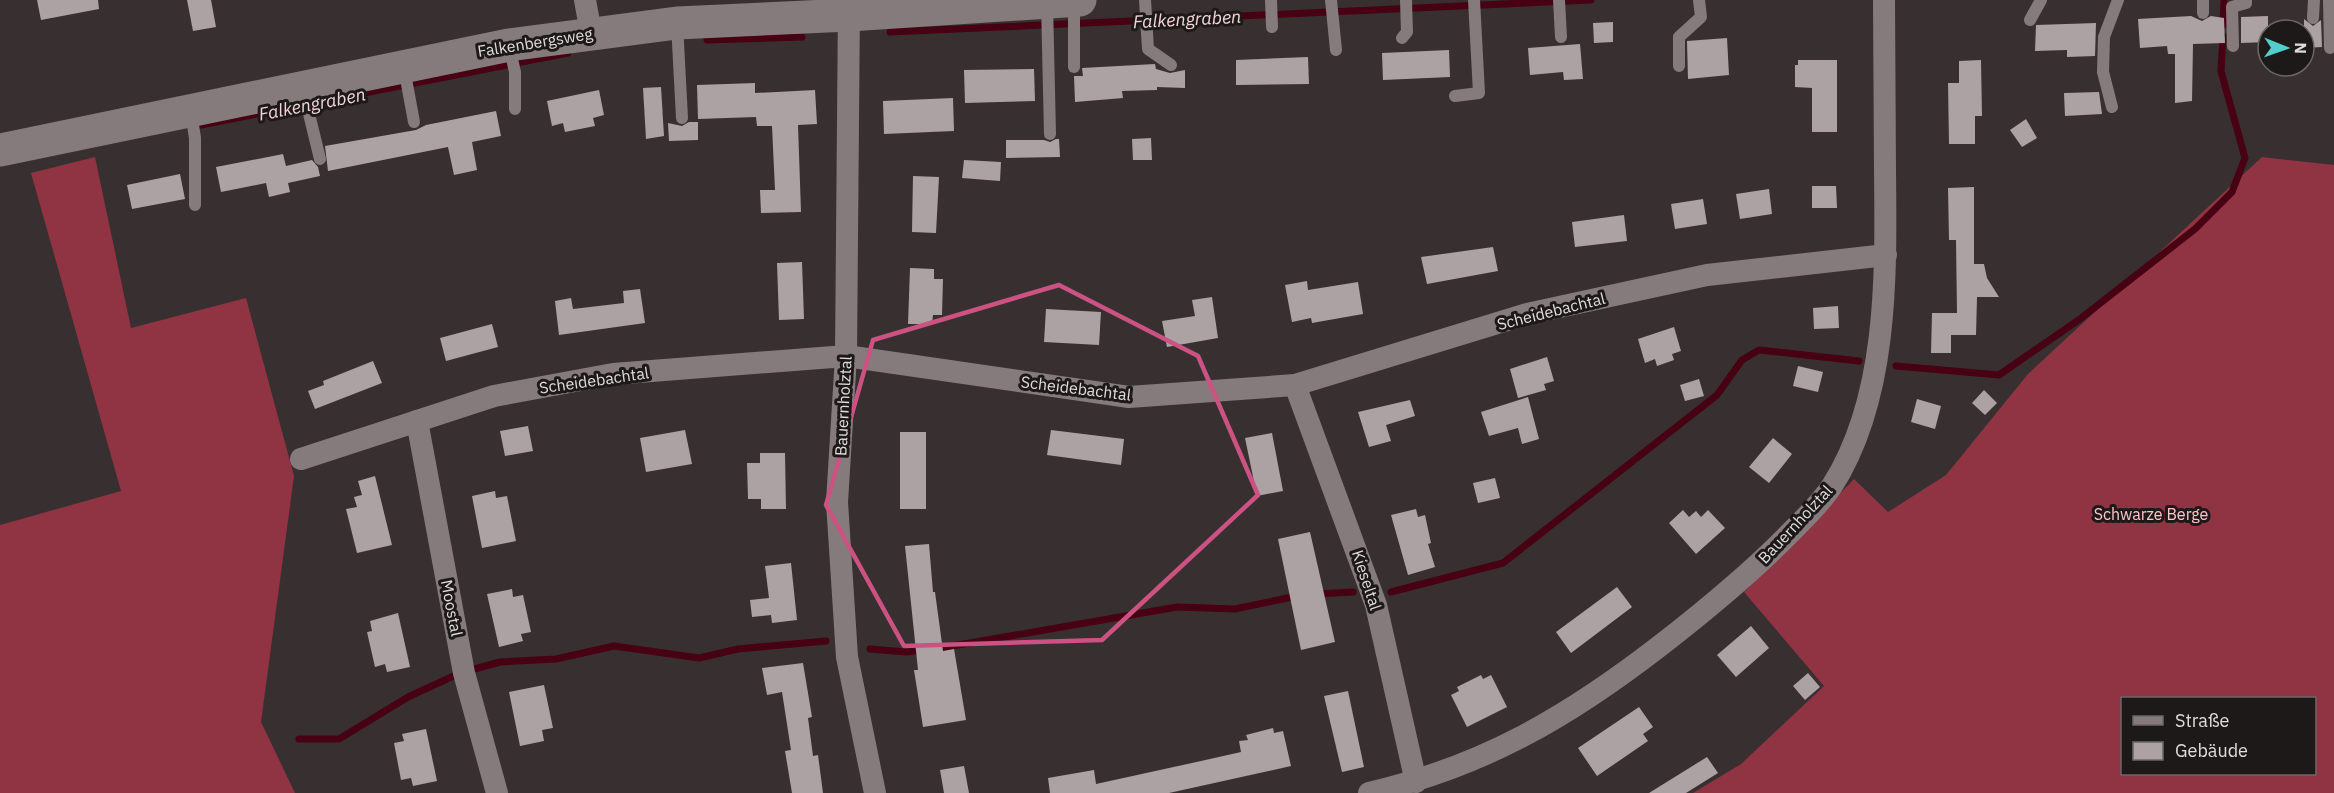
<svg xmlns="http://www.w3.org/2000/svg" width="2334" height="793" viewBox="0 0 2334 793" font-family="'IBM Plex Sans',sans-serif">
	<rect width="100%" height="100%" fill="#383030"/>
	<g fill="#903342" fill-rule="evenodd">
		<polygon points="95,157 131,328 246,298 294,476 261,722 295,793 0,793 0,525 121,491 31,173"/>
		<path d="M2262,157l72,8v628h-641l48,-29 83,-78 -80,-94 110,-113 34,33 58,-37 82,-101zM2122,698h192v76h-192z"/>
	</g>
	<g fill="none" stroke-linecap="round" stroke-linejoin="round">
		<g stroke="#470113" stroke-width="7">
			<polyline points="2223,25 2224,0"/>
			<polyline points="890,32 1591,0"/>
			<polyline points="707,40 802,37"/>
			<polyline points="191,127 568,53"/>
			<polyline points="1896,366 1999,375 2080,319 2195,229 2232,192 2245,158 2221,71 2223,36"/>
			<polyline points="1391,592 1503,563 1717,395 1742,360 1759,350 1859,361"/>
			<polyline points="1317,594 1353,592"/>
			<polyline points="870,649 906,652 924,650"/>
			<polyline points="935,649 1177,607 1235,609 1297,596"/>
			<polyline points="467,671 500,662 556,659 614,646 699,658 738,649 826,641"/>
			<polyline points="299,739 339,739 408,697 460,673"/>
		</g>
	</g>
	<g fill="#ada2a3">
		<polygon points="37,0 98,0 99,9 41,20"/>
		<polygon points="187,0 211,0 216,27 193,31"/>
		<polygon points="2191,16 2202,21 2211,16 2224,18 2225,43 2193,44 2192,101 2175,103 2175,54 2168,54 2167,46 2140,48 2138,19"/>
		<polygon points="2268,16 2268,42 2241,43 2241,17"/>
		<polygon points="2304,19 2313,26 2321,20 2322,47 2304,48"/>
		<polygon points="1613,22 1613,42 1594,43 1593,23"/>
		<polygon points="2096,23 2095,56 2067,57 2067,50 2035,51 2036,25"/>
		<polygon points="1727,38 1729,75 1688,79 1687,41"/>
		<polygon points="1580,44 1583,79 1564,80 1563,72 1530,75 1528,48"/>
		<polygon points="1449,50 1450,77 1383,80 1382,53"/>
		<polygon points="1308,57 1309,84 1236,85 1236,60"/>
		<polygon points="1798,60 1837,60 1837,132 1812,132 1812,88 1795,87 1795,65 1798,65"/>
		<polygon points="1981,60 1982,116 1975,116 1975,144 1949,144 1948,83 1959,83 1959,61"/>
		<polygon points="1155,64 1156,69 1170,73 1185,70 1185,88 1157,87 1157,90 1122,91 1123,98 1075,102 1074,76 1083,76 1082,68"/>
		<polygon points="1034,69 1035,101 965,103 964,70"/>
		<polygon points="755,83 755,93 815,90 817,124 798,125 801,212 761,213 760,190 775,190 772,126 757,126 756,117 698,119 697,85"/>
		<polygon points="661,87 664,136 646,139 643,88"/>
		<polygon points="599,90 604,115 593,118 595,126 565,132 563,123 552,126 547,101"/>
		<polygon points="2099,92 2102,114 2065,116 2064,93"/>
		<polygon points="953,98 954,131 884,134 883,101"/>
		<polygon points="496,111 501,136 472,142 477,170 454,175 448,147 328,171 325,146 416,130 426,125"/>
		<polygon points="2026,119 2037,138 2022,147 2010,130"/>
		<polygon points="689,122 698,122 698,140 669,141 668,123 682,126"/>
		<polygon points="1151,138 1152,160 1133,160 1132,139"/>
		<polygon points="1056,139 1059,139 1060,157 1006,158 1006,140 1044,140 1050,142"/>
		<polygon points="283,154 286,166 312,160 318,167 320,176 288,183 290,192 269,197 266,183 221,192 216,167"/>
		<polygon points="964,160 1001,162 1000,181 962,178"/>
		<polygon points="180,174 185,199 132,209 127,185"/>
		<polygon points="913,176 939,177 936,233 912,232"/>
		<polygon points="1812,186 1836,186 1837,208 1812,208"/>
		<polygon points="1974,187 1974,264 1984,264 1987,278 1999,297 1977,297 1976,335 1951,335 1951,353 1931,353 1932,313 1957,313 1956,240 1949,240 1948,188"/>
		<polygon points="1769,189 1772,214 1740,219 1736,194"/>
		<polygon points="1703,199 1707,224 1675,229 1671,204"/>
		<polygon points="1624,215 1627,241 1575,247 1572,222"/>
		<polygon points="1493,247 1498,271 1427,284 1421,257"/>
		<polygon points="802,262 804,319 779,320 777,263"/>
		<polygon points="910,268 934,269 934,279 943,279 942,315 933,315 932,324 908,324"/>
		<polygon points="1307,281 1308,290 1358,282 1363,314 1312,323 1311,318 1292,322 1285,285"/>
		<polygon points="640,289 645,323 559,335 555,301 571,298 573,309 624,303 623,291"/>
		<polygon points="1212,297 1218,338 1167,347 1162,321 1195,316 1192,300"/>
		<polygon points="1838,306 1839,328 1814,329 1813,308"/>
		<polygon points="1046,309 1101,312 1099,345 1044,342"/>
		<polygon points="492,324 498,347 446,361 440,338"/>
		<polygon points="1674,327 1681,351 1672,354 1674,360 1657,366 1655,359 1645,363 1638,339"/>
		<polygon points="1547,357 1554,381 1544,384 1546,390 1518,398 1510,369"/>
		<polygon points="373,361 382,383 315,409 308,391 324,385 323,381"/>
		<polygon points="1798,366 1823,372 1818,392 1793,386"/>
		<polygon points="1699,379 1704,396 1685,401 1680,385"/>
		<polygon points="1984,390 1997,403 1985,415 1972,403"/>
		<polygon points="1528,397 1539,439 1522,444 1518,428 1489,436 1481,412"/>
		<polygon points="1917,399 1941,406 1935,429 1911,422"/>
		<polygon points="1410,400 1415,416 1386,425 1391,441 1369,447 1358,412"/>
		<polygon points="528,426 533,451 505,456 500,431"/>
		<polygon points="685,430 692,464 646,472 640,438"/>
		<polygon points="1051,430 1124,439 1121,465 1047,455"/>
		<rect x="900" y="432" width="26" height="77"/>
		<polygon points="1272,433 1283,491 1257,496 1245,438"/>
		<polygon points="1773,438 1792,454 1769,483 1749,467"/>
		<polygon points="760,453 785,453 786,509 761,509 761,499 748,499 747,463 760,463"/>
		<polygon points="375,476 392,545 357,553 346,509 357,507 354,497 362,495 358,481"/>
		<polygon points="1495,478 1500,498 1478,503 1473,483"/>
		<polygon points="495,491 496,498 507,496 516,541 482,548 472,496"/>
		<polygon points="1416,509 1418,517 1425,515 1431,543 1428,544 1435,567 1408,575 1391,515"/>
		<polygon points="1683,510 1689,517 1696,511 1701,517 1708,510 1725,528 1696,554 1669,523"/>
		<polygon points="1310,532 1335,642 1301,650 1278,539"/>
		<polygon points="929,544 933,592 935,592 943,651 954,649 966,720 923,727 914,670 918,670 905,546"/>
		<polygon points="791,563 797,620 772,623 771,615 752,617 750,600 769,598 765,566"/>
		<polygon points="1617,587 1632,607 1571,653 1556,632"/>
		<polygon points="512,589 513,597 523,595 531,632 521,634 523,641 499,647 487,594"/>
		<polygon points="398,613 410,667 387,672 385,664 375,667 367,632 372,631 370,621"/>
		<polygon points="1751,626 1769,648 1736,677 1717,655"/>
		<polygon points="803,663 812,717 808,718 813,756 818,755 823,793 792,793 785,751 791,750 782,692 767,695 762,668"/>
		<polygon points="1808,673 1820,687 1805,700 1793,686"/>
		<polygon points="1481,675 1483,679 1491,675 1507,707 1467,727 1451,695 1459,691 1457,687"/>
		<polygon points="544,685 553,728 542,730 544,741 520,746 509,692"/>
		<polygon points="1348,691 1364,767 1342,772 1324,696"/>
		<polygon points="1639,707 1653,727 1643,734 1648,741 1597,776 1578,748"/>
		<polygon points="1273,728 1274,733 1283,731 1291,766 1169,793 1050,793 1048,778 1094,770 1096,784 1201,761 1241,752 1239,741 1248,740 1246,735"/>
		<polygon points="426,729 437,781 413,786 411,778 401,780 394,743 404,741 402,734"/>
		<polygon points="1707,757 1718,773 1686,793 1649,793"/>
		<polygon points="964,766 969,793 944,793 940,770"/>
	</g>
	<g fill="none" stroke-linecap="round" stroke-linejoin="round">
		<g stroke="#857b7c" stroke-width="12">
			<polyline points="1145,0 1148,49 1171,65"/>
			<polyline points="1271,0 1272,27"/>
			<polyline points="1331,0 1336,50"/>
			<polyline points="1559,0 1561,37"/>
			<polyline points="2203,0 2203,13"/>
			<polyline points="2329,0 2330,48"/>
			<polyline points="1074,1 1074,67"/>
			<polyline points="1047,3 1050,134"/>
			<polyline points="2313,18 2314,0"/>
			<polyline points="2030,20 2041,0"/>
			<polyline points="677,24 682,118"/>
			<polyline points="1402,38 1407,32 1406,0"/>
			<polyline points="509,46 515,72 515,109"/>
			<polyline points="2233,46 2232,7 2246,3 2246,0"/>
			<polyline points="1679,66 1679,37 1701,17 1699,0"/>
			<polyline points="404,68 414,122"/>
			<polyline points="303,89 320,159"/>
			<polyline points="1455,96 1479,93 1474,0"/>
			<polyline points="2112,107 2103,72 2104,37 2118,0"/>
			<polyline points="191,112 195,138 195,205"/>
		</g>
		<g stroke="#857b7c" stroke-width="22">
			<polyline points="585,0 591,33"/>
			<polyline points="849,3 846,356 837,502 847,657 875,793"/>
			<polyline points="1295,385 1376,605 1416,782"/>
			<polyline points="417,421 464,673 497,793"/>
			<polyline points="301,459 494,396 613,374 846,356 1129,397 1295,385 1527,314 1707,275 1886,255"/>
			<path d="M1369,793c115,-27 199,-76 292,-148 45,-35 88,-70 128,-111 15,-15 31,-30 43,-48 57,-89 54,-214 53,-316 0,-56 -1,-113 -1,-170"/>
		</g>
		<polyline stroke="#857b7c" stroke-width="33" points="0,150 509,45 677,23 849,15 1080,0"/>
	</g>
	<path fill="none" stroke="#cb5281" stroke-width="4.5" stroke-linejoin="round" d="M1059,285l139,71 60,139 -156,145 -198,6 -78,-141 47,-165z"/>
	<g text-anchor="middle" dominant-baseline="central" stroke-width="6" stroke-linejoin="round" paint-order="stroke">
		<g font-size="16" fill="#e1dbdb" stroke="#1d1919">
			<text transform="translate(535 42) rotate(-9)">Falkenbergsweg</text>
			<text transform="translate(1551 311) rotate(-14)">Scheidebachtal</text>
			<text transform="translate(594 380) rotate(-8)">Scheidebachtal</text>
			<text transform="translate(1076 388) rotate(7)">Scheidebachtal</text>
			<text transform="translate(843 406) rotate(-87)">Bauernholztal</text>
			<text transform="translate(1795 524) rotate(-47)">Bauernholztal</text>
			<text transform="translate(1367 580) rotate(72)">Kieseltal</text>
			<text transform="translate(452 608) rotate(79)">Moostal</text>
		</g>
		<g font-size="16" fill="#fcc6c9" stroke="#1d1919">
			<text x="2151" y="514">Schwarze Berge</text>
		</g>
		<g font-size="18" font-style="italic" fill="#f2d6d8" stroke="#1d1919">
			<text transform="translate(1187 19) rotate(-3)">Falkengraben</text>
			<text transform="translate(312 104) rotate(-11)">Falkengraben</text>
		</g>
	</g>
	<rect x="2121" y="697" width="195" height="78" fill="#1d1919" stroke="#6b6767" stroke-width="1.5"/>
	<rect x="2133" y="716" width="30" height="9" fill="#857b7c" stroke="#6b6767" stroke-width="1.5"/>
	<text x="2175" y="727" font-size="18" fill="#e1dbdb">Straße</text>
	<rect x="2133" y="742" width="30" height="18" fill="#ada2a3" stroke="#6b6767" stroke-width="1.5"/>
	<text x="2175" y="757" font-size="18" fill="#e1dbdb">Gebäude</text>
	<g transform="translate(2286 48) rotate(91)"><circle r="28" fill="#1d1919" stroke="#6b6767" stroke-width="1.5"/>
	<path d="M0-4.5L10 22L0 15L-10 22Z" fill="#53cdcb"/>
	<text y="-9" font-size="16" font-weight="bold" text-anchor="middle" fill="#e1dbdb">N</text>
	</g>
</svg>
